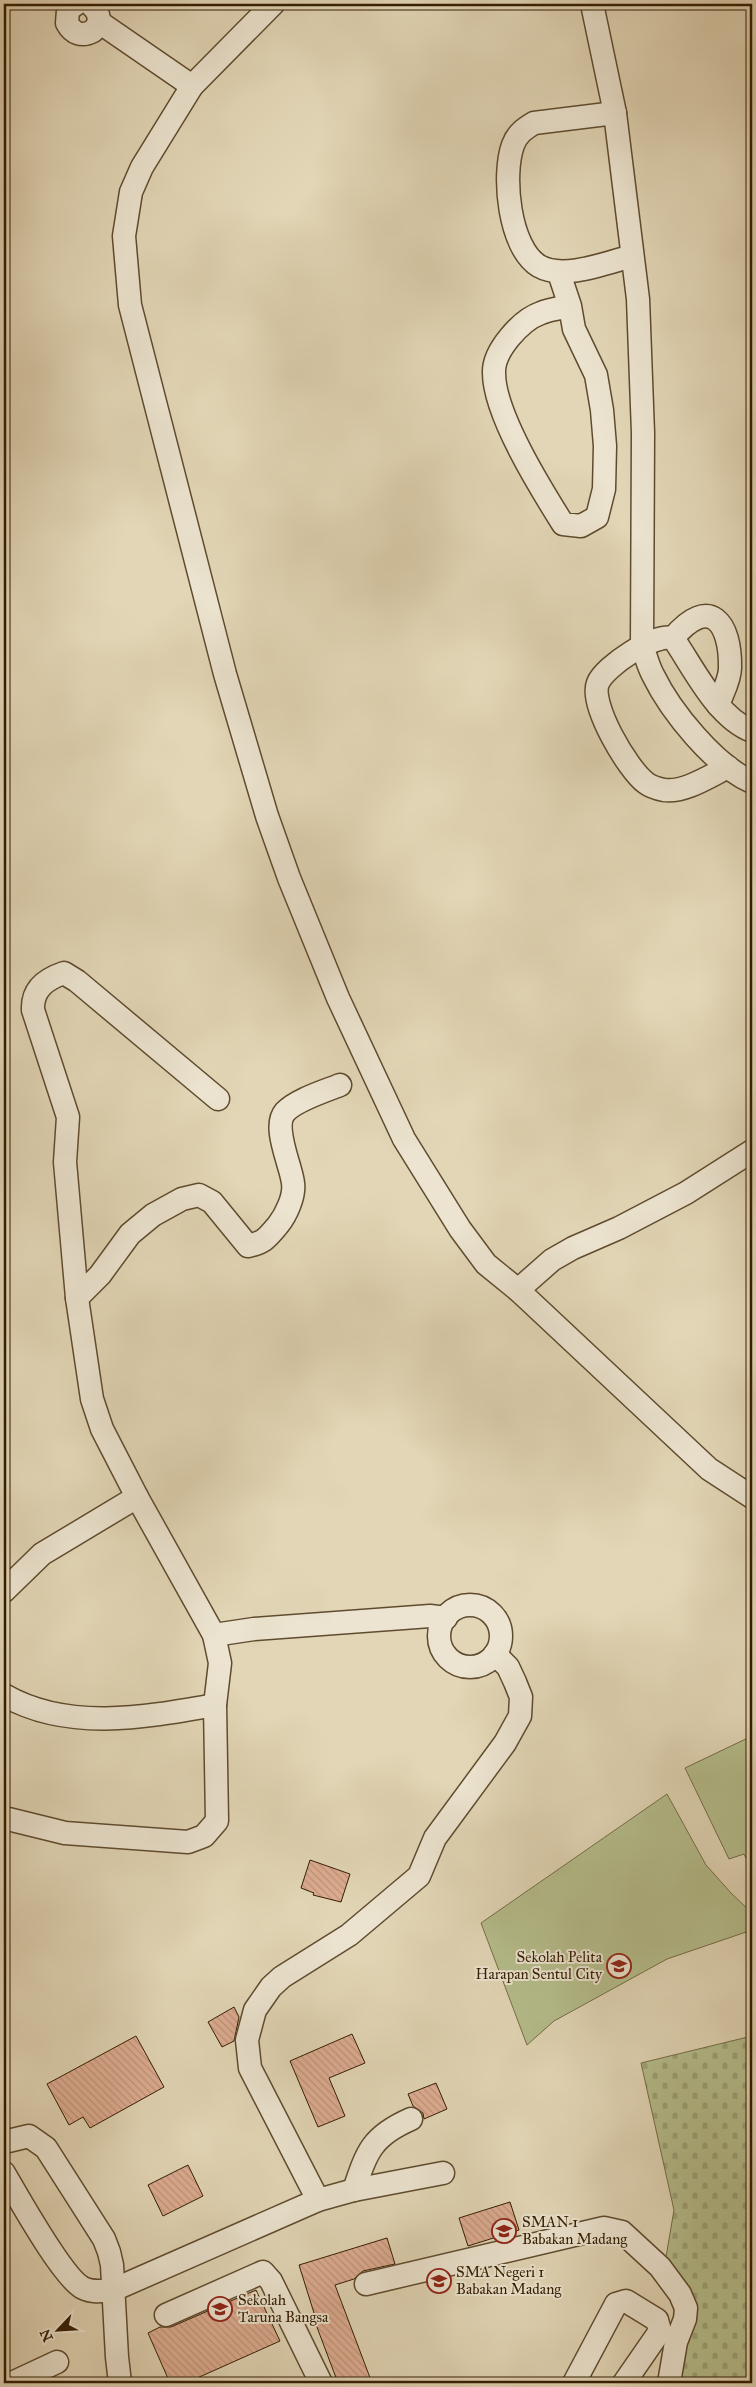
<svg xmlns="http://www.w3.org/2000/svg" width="756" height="2387" viewBox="0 0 756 2387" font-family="'IM FELL Great Primer',serif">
	<defs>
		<pattern id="cemetery-stones" width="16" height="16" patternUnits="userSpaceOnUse" patternTransform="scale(1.25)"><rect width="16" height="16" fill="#b5bd8c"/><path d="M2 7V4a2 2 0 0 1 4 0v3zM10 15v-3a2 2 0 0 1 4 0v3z" fill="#9ca277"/></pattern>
		<pattern id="building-back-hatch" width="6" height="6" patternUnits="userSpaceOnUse" patternTransform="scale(1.25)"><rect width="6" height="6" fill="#dead92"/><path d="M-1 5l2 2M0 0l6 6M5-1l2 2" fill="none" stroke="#bf947c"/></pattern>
	</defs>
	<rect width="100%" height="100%" fill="#e2d6b6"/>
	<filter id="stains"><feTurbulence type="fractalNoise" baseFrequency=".004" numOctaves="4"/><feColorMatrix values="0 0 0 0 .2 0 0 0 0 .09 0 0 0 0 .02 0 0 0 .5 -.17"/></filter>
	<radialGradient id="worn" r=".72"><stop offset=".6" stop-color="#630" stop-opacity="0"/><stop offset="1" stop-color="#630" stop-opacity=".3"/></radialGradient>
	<polygon fill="url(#cemetery-stones)" stroke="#746d47" points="752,2036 752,2383 673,2383 694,2319 665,2263 674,2210 641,2063"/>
	<g fill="#b5bd8c" stroke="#746d47">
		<polygon points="752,1736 752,1871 744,1854 729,1859 685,1768"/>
		<polygon points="667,1794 706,1865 731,1893 752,1913 752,1930 667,1959 554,2021 527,2045 481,1923"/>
	</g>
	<g fill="url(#building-back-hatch)" stroke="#331d02">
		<polygon points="310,1860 350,1874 341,1902 313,1895 314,1893 301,1888"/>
		<polygon points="234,2007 239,2017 234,2041 222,2047 208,2022"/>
		<polygon points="352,2034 365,2063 329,2078 345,2116 318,2127 290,2061"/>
		<polygon points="136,2036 164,2087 90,2128 83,2117 69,2125 47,2084"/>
		<polygon points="436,2083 447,2109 424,2119 423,2113 413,2106 408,2094"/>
		<polygon points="188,2165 203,2196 163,2216 148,2185"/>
		<polygon points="510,2202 519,2230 468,2246 459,2218"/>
		<polygon points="387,2238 395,2264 363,2271 354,2279 335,2285 372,2383 338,2383 312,2314 314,2313 299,2265"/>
		<polygon points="256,2290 280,2341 186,2383 170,2383 148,2333 160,2327 171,2327"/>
	</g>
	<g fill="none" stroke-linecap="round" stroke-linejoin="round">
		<defs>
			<g id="minor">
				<path d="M76,4l-8,6 -1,13c6,11 15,14 26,8 9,-9 7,-19 -3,-27"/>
				<polyline points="273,4 192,86 142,167 131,192 124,236 130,305 225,674 267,816 289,878 338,998 404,1139 460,1229 486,1264 518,1290 709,1469 752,1497"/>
				<path d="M592,4l23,109 23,186 5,134 -1,213c4,10 6,20 11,29 18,37 62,91 99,107"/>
				<polyline points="99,22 192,86"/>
				<path d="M615,113l-81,10c-10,6 -17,11 -21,22 -11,30 -4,103 26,121 24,14 67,-3 93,-10"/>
				<path d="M559,273l11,33 4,23 22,46 6,35 3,36 -1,43 -7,28 -16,9 -18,-2c-22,-35 -69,-110 -69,-151 -1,-22 27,-53 47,-60 9,-4 20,-5 29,-7"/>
				<path d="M673,638c37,-44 58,-15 57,30 0,12 -8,26 -12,37"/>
				<path d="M728,767c-18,9 -44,26 -64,23 -5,-1 -14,-4 -18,-7 -18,-13 -57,-79 -48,-100 7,-17 57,-50 75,-45 20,29 44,80 79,93"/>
				<polyline points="518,1290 552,1260 573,1248 619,1228 686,1193 752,1151"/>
				<path d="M77,1298l23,-23 30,-41 23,-19 29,-16 17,-4 13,7 36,44c17,-4 19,-8 30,-21 8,-10 17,-29 15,-42 -2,-18 -21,-56 -8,-71 11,-12 40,-21 55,-27"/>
				<polyline points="137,1497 214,1635 254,1629 430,1616 446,1618"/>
				<path d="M4,1591l38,-37 95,-57 -35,-68 -10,-30 -15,-101 -12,-136 3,-45 -35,-107c-1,-21 13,-31 31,-37l13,8 141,118"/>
				<circle cx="470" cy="1636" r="31"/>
				<path d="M4,1695c64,37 143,22 211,10"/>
				<polyline points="4,1818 65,1833 188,1842 204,1836 217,1821 215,1705 220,1663 214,1635"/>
				<polyline points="4,2142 29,2136 46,2148 104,2239 109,2252 112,2265 117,2357 120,2383"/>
				<path d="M4,2173c14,24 59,105 79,115 10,5 20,3 30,2l205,-90 36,-10 89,-17"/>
				<path d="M354,2190c13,-39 18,-54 57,-71"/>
				<polyline points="318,2200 250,2068 247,2040 255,2010 271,1987 282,1977 349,1935 419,1876 435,1838 505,1743 520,1716 521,1697 515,1682 508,1667 495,1654"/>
				<polyline points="366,2284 604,2228 622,2232 660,2267 680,2294 686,2308 685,2319 676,2342 669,2383"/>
				<polyline points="166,2315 263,2272 271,2281 321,2383"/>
				<polyline points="12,2383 57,2362"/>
				<polyline points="574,2383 616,2304 626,2301 657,2320 660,2331 624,2383"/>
			</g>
		</defs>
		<use href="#minor" stroke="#5f4b2f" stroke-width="25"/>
		<use href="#minor" stroke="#ece4d0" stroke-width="22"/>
	</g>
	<defs>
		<symbol id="school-ring" viewBox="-11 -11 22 22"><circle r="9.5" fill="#ece4d0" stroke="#8f2418" stroke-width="1.5"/><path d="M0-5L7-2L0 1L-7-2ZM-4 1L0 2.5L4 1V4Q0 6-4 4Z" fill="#8f2418"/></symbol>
	</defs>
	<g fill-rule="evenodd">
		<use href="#school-ring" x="605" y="1952" width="28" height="28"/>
		<use href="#school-ring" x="490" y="2217" width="28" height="28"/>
		<use href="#school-ring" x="425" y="2267" width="28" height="28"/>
		<use href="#school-ring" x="206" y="2295" width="28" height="28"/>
	</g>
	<g text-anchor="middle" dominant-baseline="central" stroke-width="4" stroke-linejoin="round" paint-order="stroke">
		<g font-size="15" fill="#331d02" stroke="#ece4d0" text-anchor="start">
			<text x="602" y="1957" text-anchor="end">Sekolah Pelita<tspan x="602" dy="17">Harapan Sentul City</tspan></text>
			<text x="522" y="2222">SMAN 1<tspan x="522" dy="17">Babakan Madang</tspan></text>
			<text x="456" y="2272">SMA Negeri 1<tspan x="456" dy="17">Babakan Madang</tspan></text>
			<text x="238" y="2300">Sekolah<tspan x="238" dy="17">Taruna Bangsa</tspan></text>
		</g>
	</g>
	<rect width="756" height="2387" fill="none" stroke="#e2d6b6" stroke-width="20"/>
	<rect x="5" y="5" width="746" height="2377" fill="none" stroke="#331d02" stroke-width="2.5"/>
	<rect x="10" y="10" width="736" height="2367" fill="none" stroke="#331d02"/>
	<g transform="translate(58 2330) rotate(245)" stroke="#ece4d0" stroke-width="4" paint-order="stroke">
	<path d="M0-4L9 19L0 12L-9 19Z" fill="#331d02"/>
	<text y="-8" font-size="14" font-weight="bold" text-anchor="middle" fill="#331d02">N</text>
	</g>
	<rect width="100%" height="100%" filter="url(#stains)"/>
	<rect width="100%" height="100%" fill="url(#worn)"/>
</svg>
